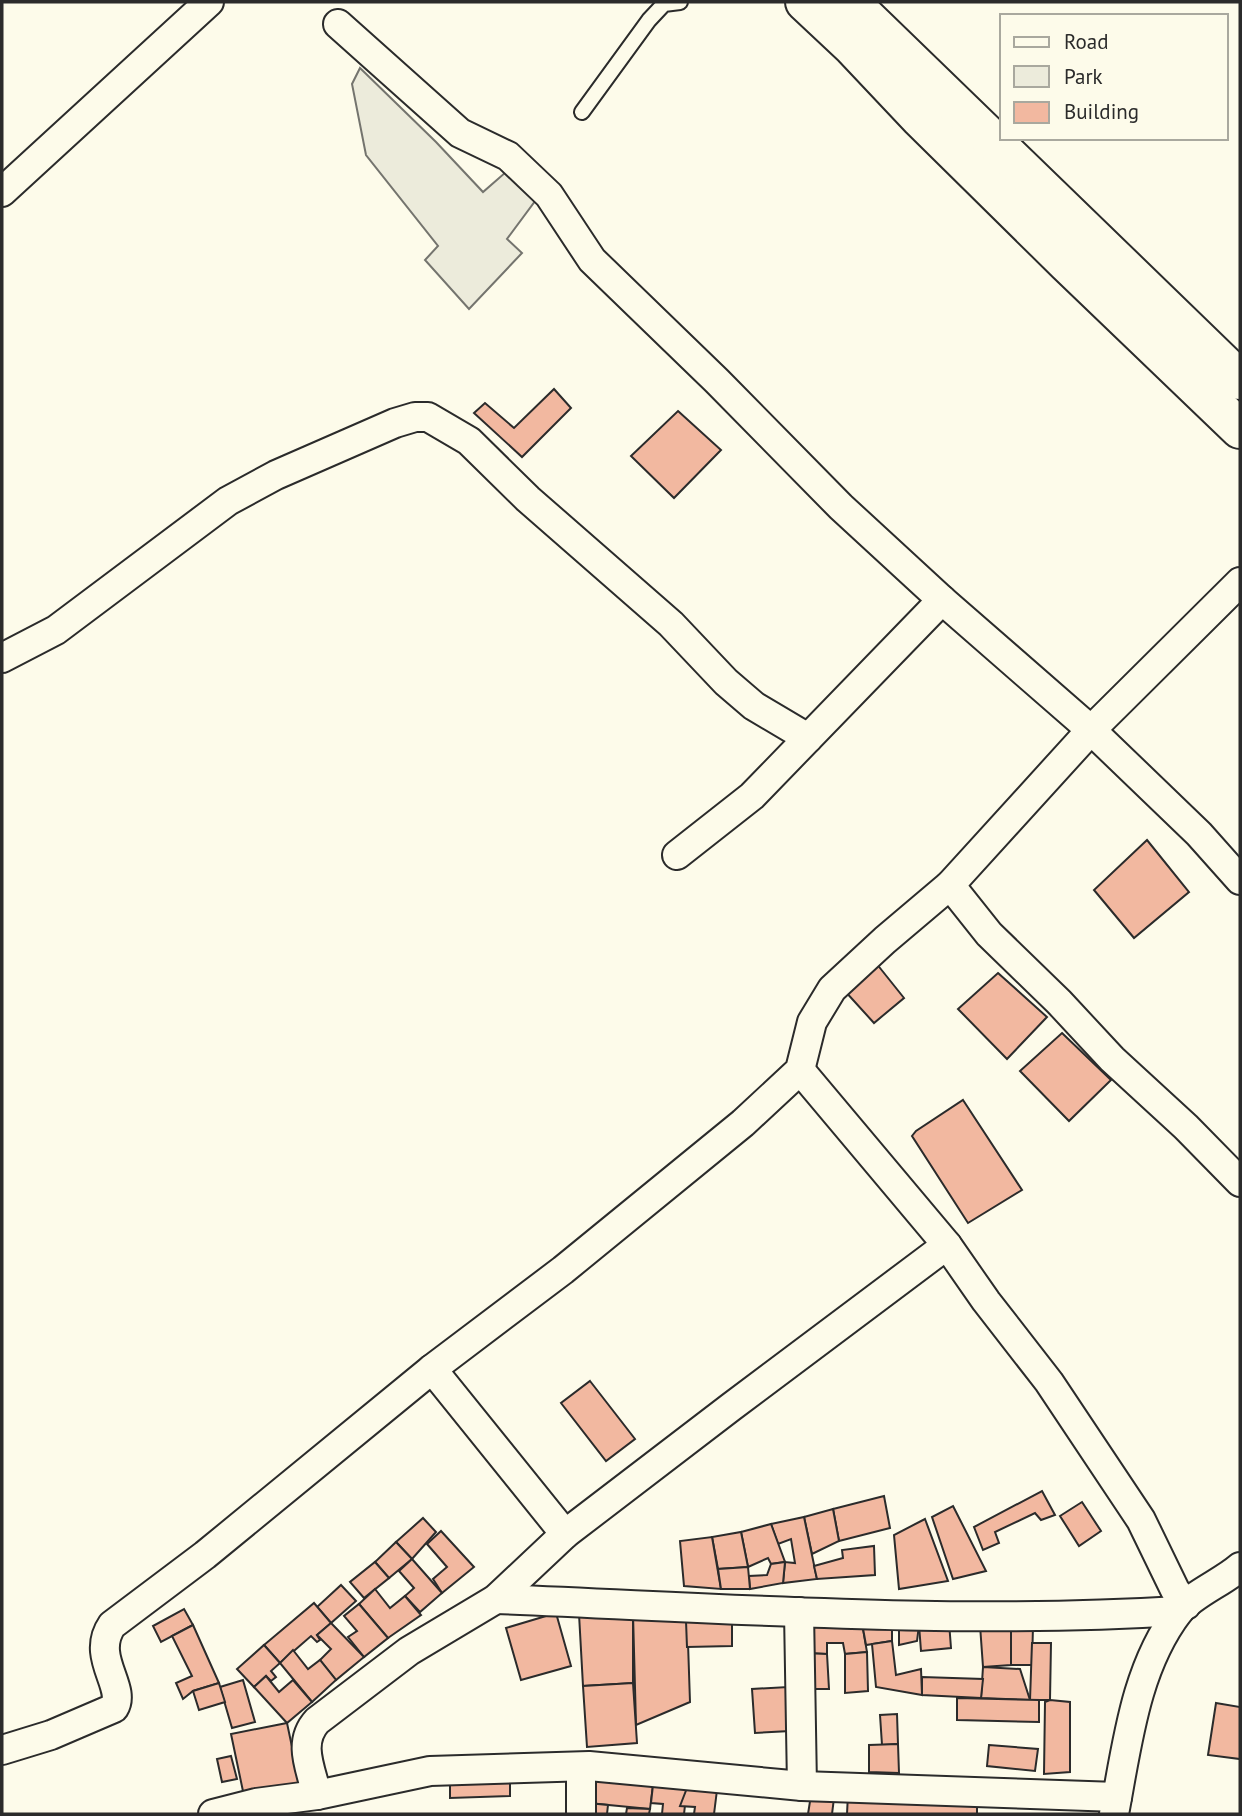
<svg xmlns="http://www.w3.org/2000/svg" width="1242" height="1816" viewBox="0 0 1242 1816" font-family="'PT Sans',sans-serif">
	<rect width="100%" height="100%" fill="#fdfbea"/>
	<polygon fill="#ecebdb" stroke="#74746e" stroke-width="2" points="360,68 436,142 483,192 514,165 541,193 507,239 522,253 469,309 425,260 438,246 366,155 352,84"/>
	<g fill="#f2b8a0" stroke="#2b2b2b" stroke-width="2">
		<polygon points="554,389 571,408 522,457 474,413 485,403 514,428"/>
		<polygon points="678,411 721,450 674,498 631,456"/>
		<polygon points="1147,840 1189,892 1134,938 1094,890"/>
		<polygon points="876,963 904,998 874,1023 844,990"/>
		<polygon points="998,973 1047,1017 1007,1059 958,1009"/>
		<polygon points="1062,1033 1111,1080 1069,1121 1020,1071"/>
		<polygon points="963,1100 1022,1190 968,1223 912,1136 916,1131"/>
		<polygon points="590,1381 635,1439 606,1461 561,1403"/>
		<polygon points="1042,1491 1055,1515 1041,1520 1035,1513 995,1532 999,1543 983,1550 974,1527"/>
		<polygon points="884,1496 890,1528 839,1541 833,1509"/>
		<polygon points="1082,1502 1101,1531 1079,1546 1060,1516"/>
		<polygon points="953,1506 986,1571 953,1579 932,1517"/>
		<polygon points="833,1509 839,1541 812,1554 804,1517"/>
		<polygon points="804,1517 817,1579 783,1583 785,1562 795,1563 791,1539 778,1544 771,1524"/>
		<polygon points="423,1518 436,1532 412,1559 396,1542"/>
		<polygon points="925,1519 948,1581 899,1589 894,1535"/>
		<polygon points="771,1524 785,1562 771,1564 768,1558 748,1567 741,1532"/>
		<polygon points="441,1531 474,1567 442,1593 433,1579 447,1567 427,1544"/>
		<polygon points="741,1532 748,1567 718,1569 712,1537"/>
		<polygon points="712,1537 721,1589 684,1586 680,1541"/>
		<polygon points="396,1542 412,1559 389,1578 375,1562"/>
		<polygon points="874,1546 875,1575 817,1579 814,1566 843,1558 842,1550"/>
		<polygon points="412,1559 442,1593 420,1612 405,1596 414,1588 399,1571"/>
		<polygon points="375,1562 389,1578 364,1598 350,1582"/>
		<polygon points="785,1562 783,1583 750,1589 749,1576 767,1575 771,1564"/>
		<polygon points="748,1567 750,1589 721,1589 718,1569"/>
		<polygon points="341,1585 356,1601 331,1623 317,1607"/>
		<polygon points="375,1589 390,1608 405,1596 421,1615 388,1638 359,1604"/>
		<polygon points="314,1603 331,1623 317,1635 320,1640 317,1642 311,1636 280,1663 264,1645"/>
		<polygon points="359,1604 388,1638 364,1657 348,1637 357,1631 344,1616"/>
		<polygon points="184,1609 193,1625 161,1642 153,1626"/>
		<polygon points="556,1613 571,1666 521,1680 506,1628"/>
		<polygon points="687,1613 690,1702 636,1725 633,1614"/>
		<polygon points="579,1614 633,1614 633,1683 583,1686"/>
		<polygon points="732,1620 732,1646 687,1647 686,1621"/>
		<polygon points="805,1621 862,1623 867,1652 845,1654 843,1643 827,1643 827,1654 804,1653"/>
		<polygon points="949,1622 951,1648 921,1651 919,1625"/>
		<polygon points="331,1623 364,1657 336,1680 320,1660 331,1649 317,1635"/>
		<polygon points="862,1623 892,1623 892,1641 866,1645"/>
		<polygon points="193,1625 219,1683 193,1691 183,1699 176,1683 192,1676 172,1636"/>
		<polygon points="919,1625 917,1641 899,1645 899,1626"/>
		<polygon points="980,1625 1011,1625 1011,1665 983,1667"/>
		<polygon points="1011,1625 1033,1626 1032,1665 1011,1665"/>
		<polygon points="892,1641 896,1675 921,1669 922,1695 876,1687 872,1644"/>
		<polygon points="1032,1643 1051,1643 1050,1700 1030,1700"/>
		<polygon points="264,1645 280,1663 271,1671 276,1677 271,1681 266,1676 254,1687 237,1669"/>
		<polygon points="293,1650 308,1669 320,1660 336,1680 312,1702 280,1663"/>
		<polygon points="867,1652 868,1691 845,1693 845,1654"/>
		<polygon points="804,1653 827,1654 829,1689 803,1689"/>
		<polygon points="983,1667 1020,1669 1030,1700 981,1698"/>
		<polygon points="266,1676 279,1692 293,1680 312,1702 287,1723 254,1687"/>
		<polygon points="922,1677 983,1679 981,1698 922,1695"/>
		<polygon points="243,1680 255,1722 232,1728 220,1687"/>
		<polygon points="219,1683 225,1702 199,1710 193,1691"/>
		<polygon points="633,1683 637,1743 587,1747 583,1686"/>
		<polygon points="788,1687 790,1731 755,1733 752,1689"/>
		<polygon points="957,1698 1039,1700 1039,1722 957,1720"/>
		<polygon points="1050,1700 1070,1702 1070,1772 1044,1774 1045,1702"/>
		<polygon points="1216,1703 1240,1707 1240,1759 1208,1755"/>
		<polygon points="897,1714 898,1744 882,1745 880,1715"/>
		<polygon points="287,1723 300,1785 244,1796 231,1734"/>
		<polygon points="898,1744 899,1773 869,1772 869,1745"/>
		<polygon points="989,1745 1038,1749 1035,1771 987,1766"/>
		<polygon points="231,1756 237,1779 222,1782 217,1759"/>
		<polygon points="510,1774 510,1796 450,1798 450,1776"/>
		<polygon points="591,1778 653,1785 650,1809 588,1803"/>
		<polygon points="653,1785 687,1788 684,1814 662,1814 663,1804 651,1803"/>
		<polygon points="687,1788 717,1790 714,1814 694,1814 695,1807 680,1806"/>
		<polygon points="848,1794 977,1798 977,1814 847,1814"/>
		<polygon points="811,1795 834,1798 832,1814 808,1814"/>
		<polygon points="588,1803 608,1805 607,1814 587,1814"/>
		<polygon points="627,1808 650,1809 649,1814 626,1814"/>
	</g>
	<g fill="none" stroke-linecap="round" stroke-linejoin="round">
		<defs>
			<polyline id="service" points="582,112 649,20 664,4 680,2"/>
			<g id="minor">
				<polyline points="338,24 460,133 508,156 549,195 592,260 717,381 841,507 942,600 1091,730 1199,834 1240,880"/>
				<polyline points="2,192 209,2"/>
				<polyline points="2,658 56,630 228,501 276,475 395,423 415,417 428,417 469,441 528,499 671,624 726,682 754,706 808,738"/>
				<polyline points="677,855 752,796 942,600"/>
				<polyline points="950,885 989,934 1059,1002 1112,1059 1186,1127 1240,1182"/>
				<polyline points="800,1070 947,1245 986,1301 1049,1382 1141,1520 1175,1590 1186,1605"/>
				<polyline points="432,1369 565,1534"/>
				<path d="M496,1599c227,9 456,26 683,12"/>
				<polyline points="799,1612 802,1786"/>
				<path d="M2,1750l49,-15 63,-27c13,-21 -24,-51 -2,-83l93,-70 227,-186 131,-99 180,-147 57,-53 12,-48 20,-33 53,-49 65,-55 141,-155 149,-148"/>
				<path d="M317,1795c-6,-26 -20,-52 0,-74l92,-70 87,-52 69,-65 166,-127 216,-162"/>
				<polyline points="213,1814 256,1803 317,1795 430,1771 589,1766 802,1786 1117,1797"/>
				<polyline points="581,1814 581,1767"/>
				<path d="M1114,1814c13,-68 21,-146 65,-203 14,-17 44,-29 61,-44"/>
			</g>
			<g id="secondary">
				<polyline points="805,2 853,47 920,118 1067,263 1240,429"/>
				<polyline points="850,2 1240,380"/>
			</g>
		</defs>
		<use href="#service" stroke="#2b2b2b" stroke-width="18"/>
		<use href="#minor" stroke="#2b2b2b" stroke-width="32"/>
		<use href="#secondary" stroke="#2b2b2b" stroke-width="42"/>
		<use href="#service" stroke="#fdfbea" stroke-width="14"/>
		<use href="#minor" stroke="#fdfbea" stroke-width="28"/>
		<use href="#secondary" stroke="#fdfbea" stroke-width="38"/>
	</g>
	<rect width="1242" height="1816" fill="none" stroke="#2b2b2b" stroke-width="7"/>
	<rect x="1000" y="14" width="228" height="126" fill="#fdfbea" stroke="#a9a89e" stroke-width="2"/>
	<rect x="1014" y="37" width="35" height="10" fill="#fdfbea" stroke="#a9a89e" stroke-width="2"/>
	<text x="1064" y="49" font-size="21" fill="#2b2b2b">Road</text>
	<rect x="1014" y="66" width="35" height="21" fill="#ecebdb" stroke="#a9a89e" stroke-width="2"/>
	<text x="1064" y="84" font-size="21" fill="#2b2b2b">Park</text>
	<rect x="1014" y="102" width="35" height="21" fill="#f2b8a0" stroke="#a9a89e" stroke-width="2"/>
	<text x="1064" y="119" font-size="21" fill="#2b2b2b">Building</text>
</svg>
